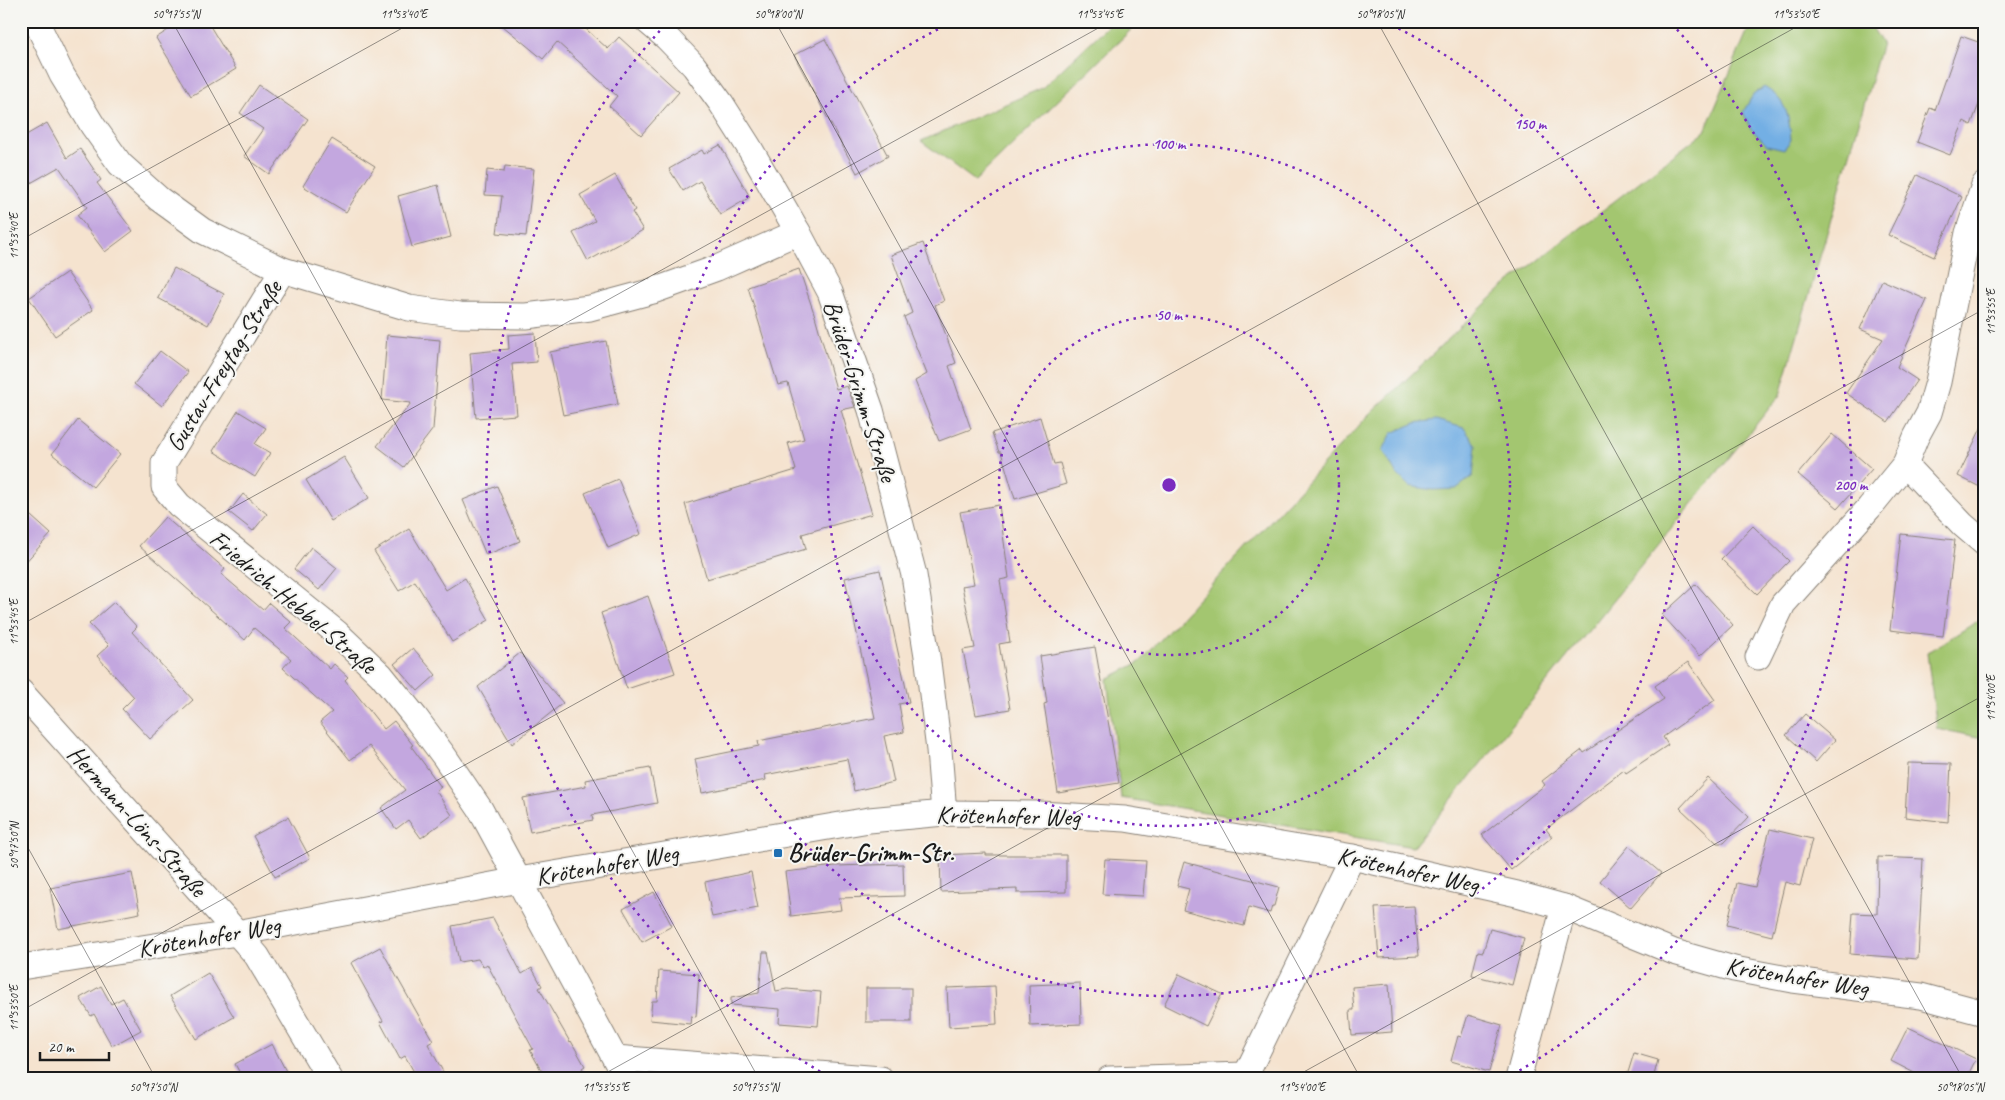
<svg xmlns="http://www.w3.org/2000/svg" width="2005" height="1100" viewBox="0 0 2005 1100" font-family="Caveat,sans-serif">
	<rect width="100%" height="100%" fill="#f6f6f2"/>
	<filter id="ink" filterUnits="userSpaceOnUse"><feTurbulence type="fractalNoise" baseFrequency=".02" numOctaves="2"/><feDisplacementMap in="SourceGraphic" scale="10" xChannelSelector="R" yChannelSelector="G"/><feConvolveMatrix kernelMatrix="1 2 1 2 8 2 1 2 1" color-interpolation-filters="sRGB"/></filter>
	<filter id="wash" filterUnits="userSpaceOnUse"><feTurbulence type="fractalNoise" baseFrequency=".0096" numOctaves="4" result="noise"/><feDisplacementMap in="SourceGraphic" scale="20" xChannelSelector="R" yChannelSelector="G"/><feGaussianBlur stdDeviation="1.12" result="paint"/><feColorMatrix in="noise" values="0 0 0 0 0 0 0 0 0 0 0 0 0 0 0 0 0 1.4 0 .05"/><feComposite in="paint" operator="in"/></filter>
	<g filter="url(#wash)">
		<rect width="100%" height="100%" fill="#f5e3cf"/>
		<g fill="#a3c66f" stroke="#607146">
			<polygon points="1113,21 1140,21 975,181 921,141 1042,88"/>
			<polygon points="1754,21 1868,21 1882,43 1780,395 1413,847 1121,798 1107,679 1140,662 1367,417 1502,288 1705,131 1747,32"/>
			<polygon points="1984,617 1984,738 1937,729 1927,653"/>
		</g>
		<g fill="#73afe4" stroke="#486680">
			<path d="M1764,87c23,13 25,29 27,53l-7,9 -17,-4 -17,-17 -7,-16 10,-17z"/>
			<polygon points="1436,420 1464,428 1476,445 1473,476 1456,489 1433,490 1409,486 1395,472 1383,450 1392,433 1415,423"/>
		</g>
		<g id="blocks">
			<g fill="#c3a7df">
				<polygon points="182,21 207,21 236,69 191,96 156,38"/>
				<polygon points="497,21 577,21 608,49 619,37 679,92 641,135 609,106 617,96 557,42 543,59"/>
				<polygon points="1961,36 1984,44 1984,91 1971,125 1964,121 1950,155 1917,142 1930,108 1935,110"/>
				<polygon points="825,39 888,156 857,173 794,55"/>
				<polygon points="259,85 308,119 269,174 244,156 263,129 240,113"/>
				<polygon points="47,123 67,158 80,149 101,180 97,183 133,231 105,252 77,215 87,207 59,167 27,185 21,175 21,138"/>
				<polygon points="332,139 375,166 346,212 303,186"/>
				<polygon points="720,145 750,197 720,215 700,181 683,191 669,169 702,150 704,154"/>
				<polygon points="505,166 534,169 526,236 497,233 502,196 485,195 487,170 504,172"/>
				<polygon points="615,175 635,210 632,212 643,230 588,261 573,233 595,221 580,195"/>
				<polygon points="1917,175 1962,197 1934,257 1888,235"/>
				<polygon points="438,185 451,237 412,247 398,196"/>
				<polygon points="923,243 944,301 935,305 956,363 949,366 971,429 939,441 915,381 927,374 904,317 912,313 891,255"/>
				<polygon points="174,268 224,294 208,325 158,298"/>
				<polygon points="799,269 815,316 836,389 847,386 855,407 841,410 872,514 802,534 806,549 707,579 685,504 796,470 788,443 804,439 788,383 778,385 748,287"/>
				<polygon points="67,272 93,310 55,336 29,298"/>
				<polygon points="1882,280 1927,300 1897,367 1917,380 1888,422 1846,393 1883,339 1860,329"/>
				<polygon points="535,333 537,362 512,364 517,415 476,418 470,353 509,349 508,335"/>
				<polygon points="387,335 440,340 433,429 404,467 377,446 411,403 382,400"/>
				<polygon points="606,341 618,404 563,415 550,352"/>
				<polygon points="160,351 188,372 162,406 134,384"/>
				<polygon points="238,411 266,428 255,444 270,453 255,477 213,451"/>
				<polygon points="1040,417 1054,464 1060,463 1066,484 1015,499 1001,452 999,452 992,433"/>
				<polygon points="78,420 120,454 93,487 52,454"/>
				<polygon points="1984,422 1984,489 1958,476"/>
				<polygon points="1832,434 1872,469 1838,508 1798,474"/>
				<polygon points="344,457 369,498 331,521 306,480"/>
				<polygon points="618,479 641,534 608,548 585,493"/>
				<polygon points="497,486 520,541 486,555 463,500"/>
				<polygon points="243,494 267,514 253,531 229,512"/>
				<polygon points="999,505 1009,578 1000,580 1010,642 999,644 1010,709 976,715 963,650 975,648 962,586 974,584 960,512"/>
				<polygon points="21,507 51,534 21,567"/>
				<polygon points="165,517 225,569 221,574 263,610 269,603 291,622 285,628 330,669 334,664 348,677 345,680 384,729 394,721 413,745 411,746 441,787 436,791 452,815 421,838 408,820 396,829 381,808 405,790 369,746 350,760 320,722 332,712 283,668 291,659 254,628 245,640 139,546"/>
				<polygon points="1753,526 1789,561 1757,594 1721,559"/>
				<polygon points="409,529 446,590 465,578 489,620 452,642 415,581 399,591 374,551"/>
				<polygon points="1901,534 1955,540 1943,636 1890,630"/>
				<polygon points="311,547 337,568 319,590 294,569"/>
				<polygon points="880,570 909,702 899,704 904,732 884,736 894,782 854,791 847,759 765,775 766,780 702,793 695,759 759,746 758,741 875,718 845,578"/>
				<polygon points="1696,584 1733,625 1700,656 1662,615"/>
				<polygon points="648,596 675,673 627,689 601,613"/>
				<polygon points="114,602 137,627 132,632 193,700 150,739 122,709 134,697 97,656 109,645 89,624"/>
				<polygon points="1095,647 1119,783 1058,793 1044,704 1047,703 1040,656"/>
				<polygon points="413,648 436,675 418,691 394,664"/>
				<polygon points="520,653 563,703 512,744 478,687"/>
				<polygon points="1688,662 1715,700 1663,737 1668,745 1626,773 1624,770 1546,829 1552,837 1511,870 1482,835 1545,785 1542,781 1582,750 1584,753 1664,699 1655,686"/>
				<polygon points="1805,714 1835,740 1816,762 1786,735"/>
				<polygon points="1908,763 1951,764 1948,822 1905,817"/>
				<polygon points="650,768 657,803 592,815 593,820 530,832 523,798 586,786 585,780"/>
				<polygon points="1708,778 1749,817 1724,843 1717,843 1680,808"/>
				<polygon points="288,817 310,858 275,877 253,836"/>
				<polygon points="1770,829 1812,839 1800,886 1785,882 1772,936 1727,925 1737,883 1755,887"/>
				<polygon points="1629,846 1661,873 1631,908 1600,881"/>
				<polygon points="986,853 986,855 1066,855 1066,892 1017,893 1017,889 941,892 940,855"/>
				<polygon points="1878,857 1923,859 1918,959 1850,954 1853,913 1877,914"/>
				<polygon points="1105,859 1146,861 1143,896 1102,894"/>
				<polygon points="1184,862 1279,887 1274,906 1272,906 1270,913 1249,907 1244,926 1183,910 1189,889 1177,886"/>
				<polygon points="903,864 904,896 839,898 841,910 791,916 785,872 836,866"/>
				<polygon points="751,872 758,908 712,917 705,882"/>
				<polygon points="132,873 140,913 58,929 50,888"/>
				<polygon points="654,892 672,926 642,942 623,909"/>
				<polygon points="1414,906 1419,956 1379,958 1375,908"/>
				<polygon points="493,918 522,974 532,968 542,986 539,988 570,1042 571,1041 585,1066 582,1068 588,1079 546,1079 530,1050 533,1049 487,964 483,967 478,959 459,962 452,926"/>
				<polygon points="1490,929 1524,938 1512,985 1472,975 1478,951 1483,952"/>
				<polygon points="380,947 433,1041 428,1044 447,1079 418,1079 405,1056 400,1059 380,1022 383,1021 351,963"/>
				<polygon points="763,952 768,952 776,991 787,989 821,992 818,1026 779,1023 780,1009 731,1005 731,998 759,993"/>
				<polygon points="659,971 699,974 696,1017 691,1016 690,1024 650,1020 652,1001 657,1001"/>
				<polygon points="208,973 234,1017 196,1039 170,996"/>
				<polygon points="1179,974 1222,994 1206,1026 1164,1005"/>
				<polygon points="1080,983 1081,1024 1030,1026 1029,985"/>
				<polygon points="1389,984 1392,1032 1352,1035 1350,1010 1354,1010 1352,987"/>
				<polygon points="101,986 111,1004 123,998 141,1030 112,1046 94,1014 91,1016 80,998"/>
				<polygon points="995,986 997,1024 949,1027 947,988"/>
				<rect x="866" y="988" width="45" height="34"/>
				<polygon points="1468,1015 1502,1025 1489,1072 1451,1061 1458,1036 1461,1037"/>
				<polygon points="1908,1027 1976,1059 1966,1079 1926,1079 1891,1061"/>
				<polygon points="272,1044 290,1079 243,1079 235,1064"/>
				<polygon points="1634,1053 1658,1060 1653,1079 1626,1079"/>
			</g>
		</g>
	</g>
	<g filter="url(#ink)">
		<use href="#blocks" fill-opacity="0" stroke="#888076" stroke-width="1"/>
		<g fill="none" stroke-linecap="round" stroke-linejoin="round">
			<defs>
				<g id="minor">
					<polyline points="36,21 62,75 93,126 120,164 159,199 203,231 283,270 409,308 460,315 526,316 590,308 653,291 717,268 798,232"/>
					<polyline points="647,21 667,38 694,66 721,103 749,147 798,232 830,292 871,410 914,575 928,662 939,750 944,813"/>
					<polyline points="283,270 164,463 164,487 179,505 337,633 381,675 415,717 444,756 480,809 626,1079"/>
					<polyline points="1905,464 1963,525 1984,543"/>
					<polyline points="1758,657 1783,604 1869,508 1905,464 1916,437 1929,413 1938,382 1968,233 1984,185"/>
					<polyline points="21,692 223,917 257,956 330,1079"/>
					<polyline points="21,967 237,933 519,880 869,820 944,813 1039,814 1125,819 1352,857 1517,894 1564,907 1674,952 1734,969 1793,980 1921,996 1984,1013"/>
					<polyline points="615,1058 881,1079"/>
					<polyline points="1109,1079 1245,1075"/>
					<polyline points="1244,1079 1352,857"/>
					<polyline points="1518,1079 1564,907"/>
				</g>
			</defs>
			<use href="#minor" stroke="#888076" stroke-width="27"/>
			<use href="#minor" stroke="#fff" stroke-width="25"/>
		</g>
	</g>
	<path fill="none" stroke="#1c1c1c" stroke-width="1" stroke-opacity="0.45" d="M172,21l587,1058M775,21l586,1058M1377,21l586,1058M1979,21l5,9M21,240l394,-219M21,625l1090,-604M21,835l135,244M21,1011l1786,-990M595,1079l1389,-770M1291,1079l693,-384"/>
	<g fill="none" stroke="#7b2cbf" stroke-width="2.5" stroke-dasharray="2.5 5">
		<circle cx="1169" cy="485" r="170"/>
		<circle cx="1169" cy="485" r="341"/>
		<path d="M1385 22A511 511 0 1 1 953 22"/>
		<path d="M833 1079A682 682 0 0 1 666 24M1672 24A682 682 0 0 1 1505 1079"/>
	</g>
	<rect fill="#1f6fb2" stroke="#f6f6f2" stroke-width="2" x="773" y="848" width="10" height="10" rx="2.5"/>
	<g text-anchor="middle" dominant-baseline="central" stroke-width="4" stroke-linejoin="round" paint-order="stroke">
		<g font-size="25" fill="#1c1c1c" stroke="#f6f6f2">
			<text transform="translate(224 366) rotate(-58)">Gustav-Freytag-Straße</text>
			<text transform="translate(860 391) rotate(72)">Brüder-Grimm-Straße</text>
			<text transform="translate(293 602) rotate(40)">Friedrich-Hebbel-Straße</text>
			<text transform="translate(1008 816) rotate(1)">Krötenhofer Weg</text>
			<text transform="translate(137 821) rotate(48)">Hermann-Löns-Straße</text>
			<text transform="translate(607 865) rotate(-10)">Krötenhofer Weg</text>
			<text transform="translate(1408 870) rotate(12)">Krötenhofer Weg</text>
			<text transform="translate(209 937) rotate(-10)">Krötenhofer Weg</text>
			<text transform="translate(1797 977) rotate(9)">Krötenhofer Weg</text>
		</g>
		<g font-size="25" font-weight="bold" fill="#1c1c1c" stroke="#f6f6f2" text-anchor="start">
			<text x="788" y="853">Brüder-Grimm-Str.</text>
		</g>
	</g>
	<circle cx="1169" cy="485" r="8" fill="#7b2cbf" stroke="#f6f6f2" stroke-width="2.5"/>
	<g font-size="15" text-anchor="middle" font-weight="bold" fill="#7b2cbf" stroke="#f6f6f2" stroke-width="4" stroke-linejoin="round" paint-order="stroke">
		<text x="1530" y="129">150 m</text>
		<text x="1169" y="149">100 m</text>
		<text x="1169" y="320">50 m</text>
		<text x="1851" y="490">200 m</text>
	</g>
	<rect width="2005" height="1100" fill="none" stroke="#f6f6f2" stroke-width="55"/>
	<path d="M40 1052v8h69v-8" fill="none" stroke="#1c1c1c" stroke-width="2.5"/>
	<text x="48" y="1052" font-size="15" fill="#1c1c1c" stroke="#f6f6f2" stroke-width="4" paint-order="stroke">20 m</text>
	<rect x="28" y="28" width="1950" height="1044" fill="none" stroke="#1c1c1c" stroke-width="2"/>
	<g font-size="12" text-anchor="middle" fill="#1c1c1c">
		<text x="176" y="18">50°17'55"N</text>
		<text x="404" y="18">11°53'40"E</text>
		<text x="778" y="18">50°18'00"N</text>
		<text x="1100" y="18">11°53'45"E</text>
		<text x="1380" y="18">50°18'05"N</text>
		<text x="1796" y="18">11°53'50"E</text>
		<text transform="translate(14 236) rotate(-90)" y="4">11°53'40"E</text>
		<text transform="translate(1991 312) rotate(-90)" y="4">11°53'55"E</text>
		<text transform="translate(14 622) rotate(-90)" y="4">11°53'45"E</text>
		<text transform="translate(1991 698) rotate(-90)" y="4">11°54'00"E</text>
		<text transform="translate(14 846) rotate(-90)" y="4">50°17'50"N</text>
		<text transform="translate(14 1008) rotate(-90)" y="4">11°53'50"E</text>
		<text x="153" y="1091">50°17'50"N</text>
		<text x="606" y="1091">11°53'55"E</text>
		<text x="755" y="1091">50°17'55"N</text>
		<text x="1302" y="1091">11°54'00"E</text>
		<text x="1960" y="1091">50°18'05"N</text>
	</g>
</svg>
